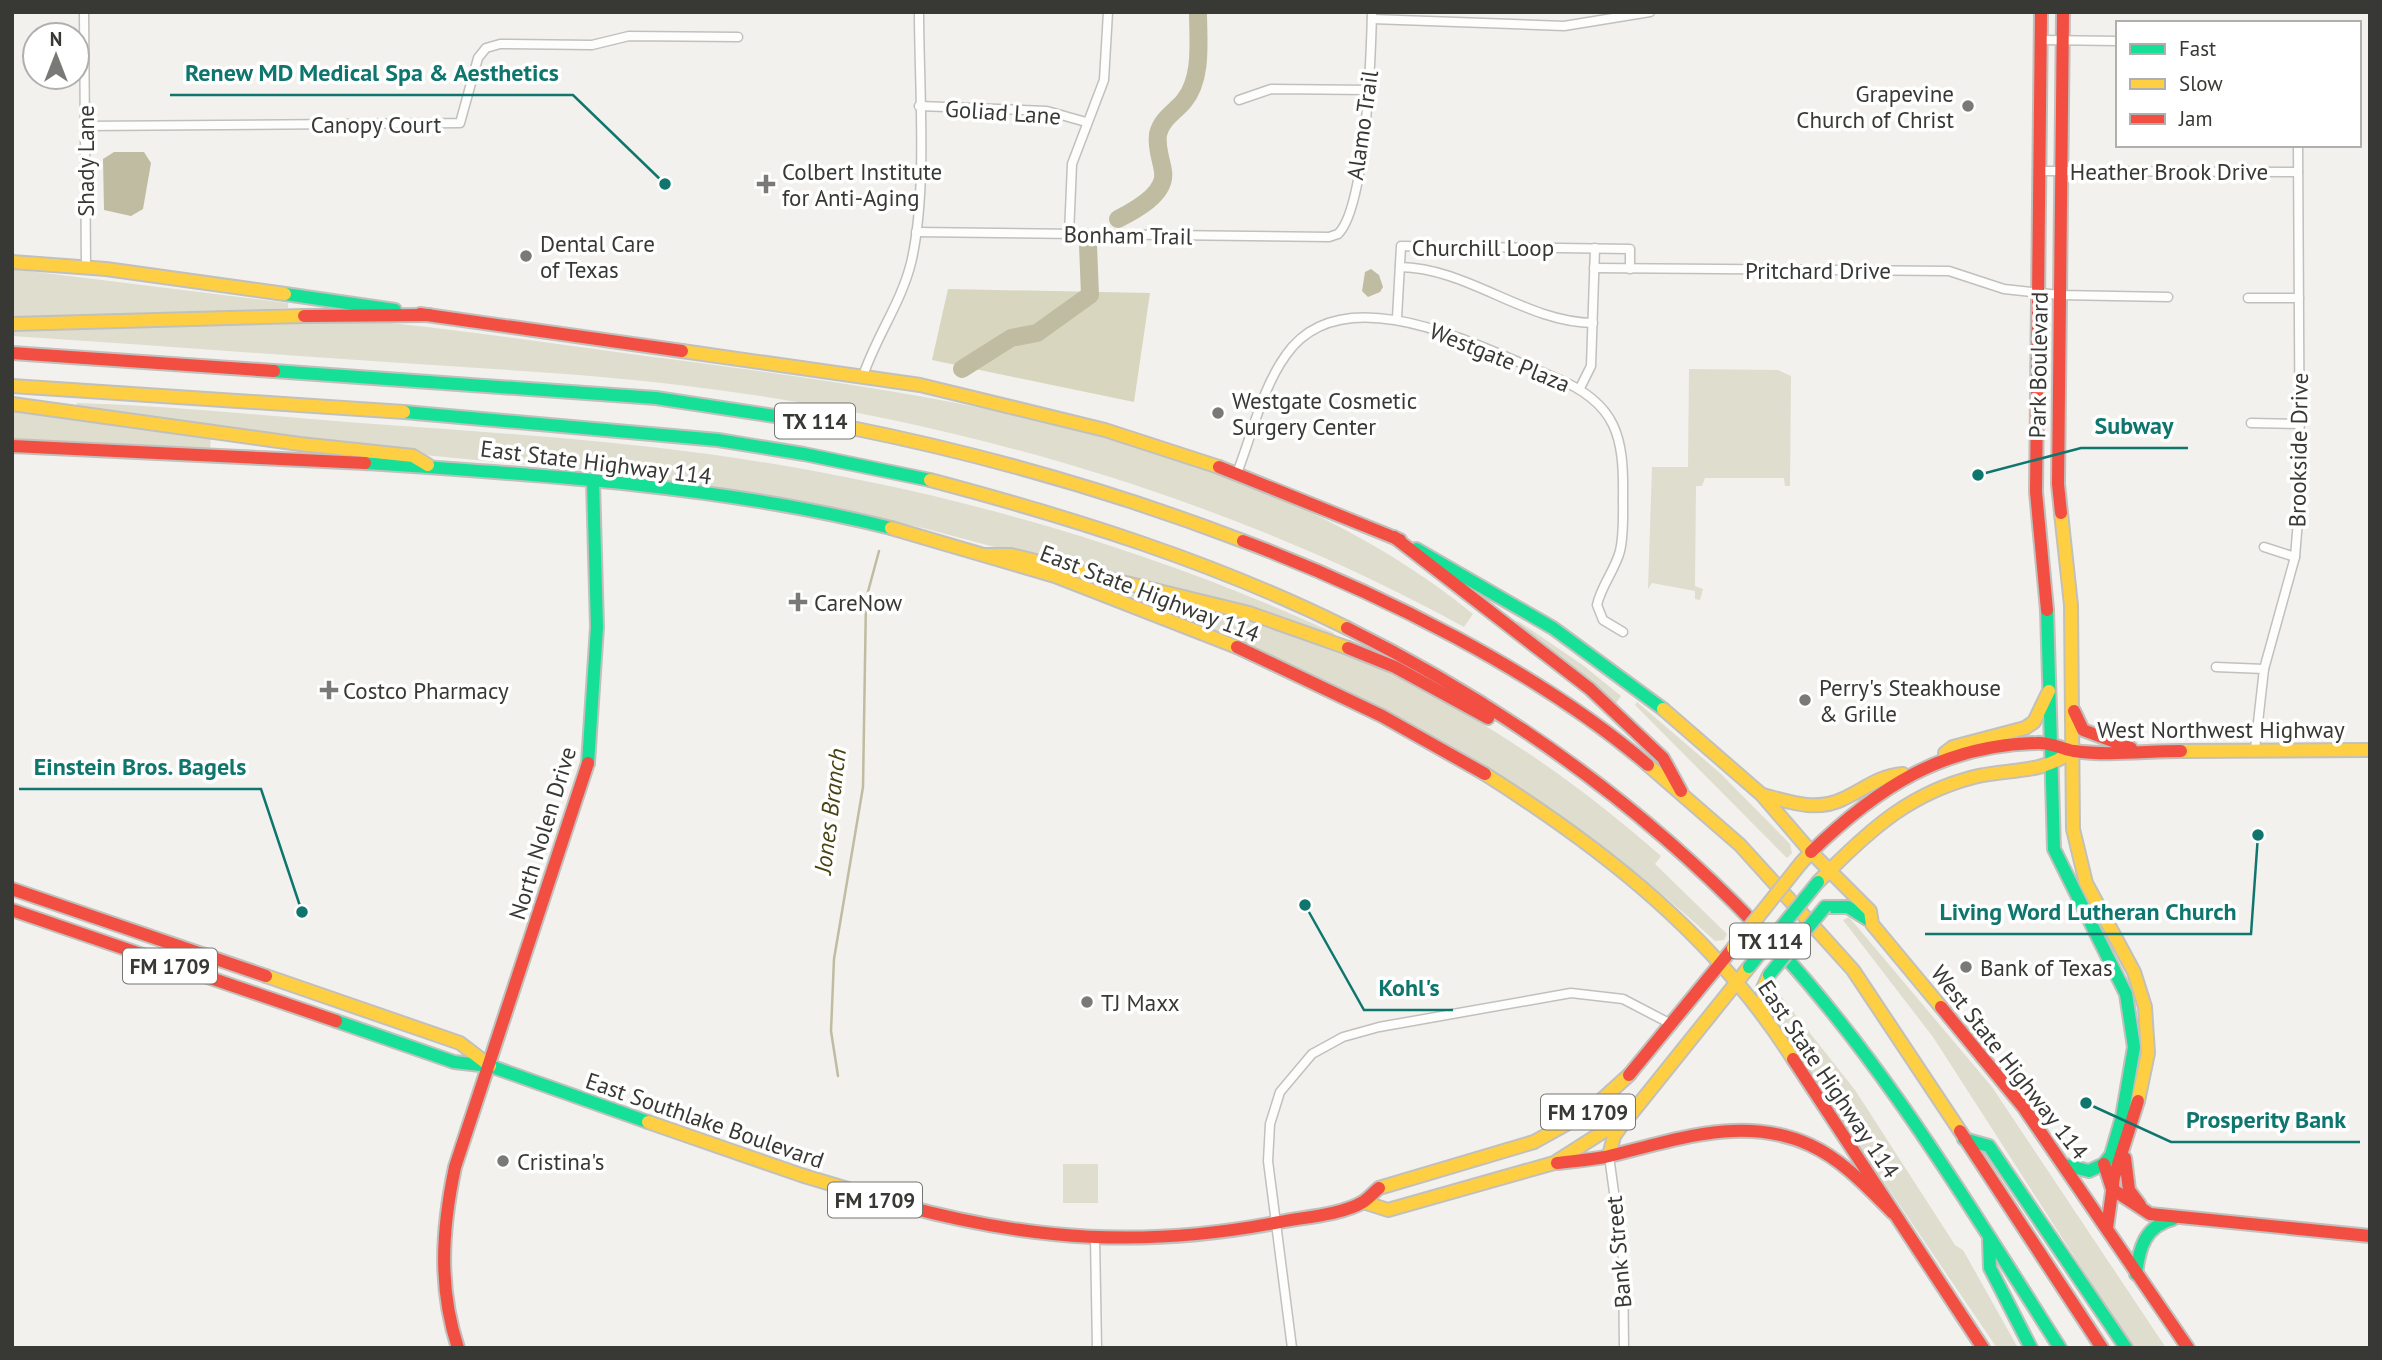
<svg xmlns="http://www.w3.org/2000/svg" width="2382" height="1360" viewBox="0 0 2382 1360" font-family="'PT Sans',sans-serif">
	<rect width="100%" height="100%" fill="#f2f1ed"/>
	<g fill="#dfddcd">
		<polygon points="12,269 288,303 288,308 12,320"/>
		<path d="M339,318c113,10 225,27 338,42 265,35 582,79 796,254l-9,13c-238,-131 -515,-210 -785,-242 -87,-11 -175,-15 -262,-21 -135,-9 -270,-19 -405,-28v-6z"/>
		<polygon points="1689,369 1778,370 1791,376 1790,486 1785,486 1784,478 1705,478 1702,486 1696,486 1695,586 1703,589 1700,600 1695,599 1695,591 1652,583 1648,589 1652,467 1688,467"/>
		<path d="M77,403c99,3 198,14 297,21 111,8 223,15 334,30 217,30 427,88 626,179l-2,4 -405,-108 -103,-23 -200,-32 -231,-22 -317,-43z"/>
		<polygon points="12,410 211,438 210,449 12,440"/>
		<path d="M1121,589c49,12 101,20 150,36 147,50 274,129 390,231l-6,8 72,70 -3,6 -9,1c-181,-166 -368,-260 -595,-349z"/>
		<polygon points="1518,621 1584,666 1621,696 1616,703 1514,626"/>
		<polygon points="1637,702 1720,773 1790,844 1792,853 1787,858 1635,705"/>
		<polygon points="1849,917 1992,1087 2166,1348 2133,1348 1933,1037 1843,920"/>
		<path d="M1772,985l83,105 100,155 8,5 55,98h-21l-216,-317c-9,-14 -19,-32 -9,-46z"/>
		<rect x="1063" y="1164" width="35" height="39"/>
	</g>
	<polygon fill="#d8d6bf" points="948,289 1150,293 1134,402 932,360"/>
	<g fill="#bfbca1">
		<polygon points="114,152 144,152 151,163 143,209 131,216 104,210 103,159"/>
		<polygon points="1371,269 1379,275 1383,287 1380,292 1368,297 1362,291 1365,272"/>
	</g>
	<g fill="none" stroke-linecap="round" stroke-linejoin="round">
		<polyline stroke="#bfbca1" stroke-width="2.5" points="838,1076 831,1031 834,959 863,787 866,599 879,551"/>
		<g stroke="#bfbca1" stroke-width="18">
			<path d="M1118,219c16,-8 49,-25 45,-48 -2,-12 -7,-24 -5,-37 4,-16 17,-22 26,-33 19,-23 14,-61 14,-89"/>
			<polyline points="962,369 1011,338 1037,333 1090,295 1088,245"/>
		</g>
		<defs>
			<g id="street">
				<polyline points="84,12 86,267"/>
				<polyline points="1372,19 1564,26 1650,12"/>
				<polyline points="2041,40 2118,41"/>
				<polyline points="1239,100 1271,89 1370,90"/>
				<polyline points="919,106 1047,111 1086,122"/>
				<polyline points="85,126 460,123 478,58 486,48 500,44 592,45 629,36 738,37"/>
				<polyline points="2039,171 2298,172"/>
				<path d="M916,232l413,5 9,-3c28,-27 33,-180 34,-222"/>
				<polyline points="1069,234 1072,164 1104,80 1108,12"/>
				<path d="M1400,267c68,1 125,55 193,56"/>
				<polyline points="1594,268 1949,271 2004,289 2060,295 2168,297"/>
				<polyline points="2248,298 2299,298"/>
				<polyline points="1397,318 1401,246 1630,249 1630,269"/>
				<path d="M863,376c13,-39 38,-73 48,-113 17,-72 8,-176 8,-251"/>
				<polyline points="1580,388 1591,366 1595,248"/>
				<polyline points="2251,423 2300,424"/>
				<path d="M1237,473c15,-38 25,-85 49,-118 58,-84 199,-5 270,23 61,25 68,59 67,119 0,18 1,37 -3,54 -5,19 -19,35 -23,54l6,15 20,12"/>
				<polyline points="2264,547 2295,557"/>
				<polyline points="2216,667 2264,669"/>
				<polyline points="2255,749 2264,669 2295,557 2300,496 2298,145"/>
				<polyline points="1609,1156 1623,1258 1624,1348"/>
				<polyline points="1095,1238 1097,1348"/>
				<polyline points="1292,1348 1268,1161 1270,1124 1280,1092 1312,1054 1343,1037 1379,1027 1571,993 1623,999 1671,1024"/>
			</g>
			<g id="fast">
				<polyline points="285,294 395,310"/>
				<polyline points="274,371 656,398 847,427"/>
				<polyline points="404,412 718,440 804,454 930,480"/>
				<path d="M365,463c170,11 361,23 526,65"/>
				<polyline points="1416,549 1553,628 1663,709"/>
				<polyline points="2047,610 2054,849 2126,994 2134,1047 2122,1117 2111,1155 2104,1164 2089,1171 2065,1165"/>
				<polyline points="588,763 597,627 593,481"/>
				<polyline points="1825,907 1848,907 1867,919"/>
				<path d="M1756,925c122,127 210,276 304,423"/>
				<polyline points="336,1021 454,1062 490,1066 648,1122"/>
				<polyline points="1964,1139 1989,1146 2126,1348"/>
				<polyline points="1989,1240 1990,1268 2031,1348"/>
				<path d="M2136,1274c3,-26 9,-48 37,-55"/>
			</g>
			<g id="slow">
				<polyline points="12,262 106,269 285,294"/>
				<polyline points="12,324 304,316"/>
				<polyline points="682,351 920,385 1105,430 1219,467"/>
				<polyline points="12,386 404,412"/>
				<polyline points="12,404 300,444 413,456 428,465"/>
				<path d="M847,427c135,27 268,65 396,114"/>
				<path d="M930,480c143,38 284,82 417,148"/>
				<polyline points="2061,513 2071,605 2073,829 2086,883 2134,972 2145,1007 2148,1053 2138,1101"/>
				<polyline points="891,528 1055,576 1237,647"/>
				<polyline points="987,555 1011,555 1249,613 1348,648"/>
				<polyline points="1663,709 1762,795 1811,852 1870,911 1872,924 1941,1007"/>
				<polyline points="2181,751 2370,750"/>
				<polyline points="1945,753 1953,747 2025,728 2034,722 2049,691"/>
				<polyline points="1648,765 1740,845 1853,970 1960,1131"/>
				<path d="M1485,774c120,76 231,163 308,285"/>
				<path d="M1763,795c26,7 54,17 80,4 22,-10 35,-23 60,-25"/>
				<polyline points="1801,863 1811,852"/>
				<path d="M1830,870c44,-44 82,-77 144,-93 37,-9 66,-2 98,-26"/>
				<polyline points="1818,882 1830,870"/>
				<polyline points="266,976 460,1043 490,1066"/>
				<polyline points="1763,1014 1763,988 1769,975"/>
				<polyline points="648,1122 801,1175 901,1205"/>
				<polyline points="1609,1156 1614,1136 1624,1122"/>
				<polyline points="1379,1188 1534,1142 1588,1112 1629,1075"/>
				<polyline points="1363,1202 1388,1210 1554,1163 1631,1114 1749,967"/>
			</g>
			<g id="jam">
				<polyline points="2041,12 2036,492 2047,610"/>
				<polyline points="420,314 682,351"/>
				<polyline points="304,316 429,315"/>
				<polyline points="12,353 274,371"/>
				<polyline points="12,446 365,463"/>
				<polyline points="1219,467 1400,540"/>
				<polyline points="2061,513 2058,484 2063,12"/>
				<polyline points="1394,537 1590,689 1663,758 1681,791"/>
				<path d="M1243,541c135,51 295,130 405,224"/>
				<path d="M1347,628c153,76 291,174 409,297"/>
				<polyline points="1237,647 1382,716 1485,774"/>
				<polyline points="1348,648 1395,667 1488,718"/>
				<polyline points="2074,711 2083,730 2131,748"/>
				<path d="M1811,852c66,-64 131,-107 226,-109 14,-1 24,6 37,8 34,5 73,0 107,0"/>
				<polyline points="12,889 266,976"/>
				<polyline points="12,910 336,1021"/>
				<polyline points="1941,1007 2024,1108 2188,1348"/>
				<polyline points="1793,1059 1983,1348"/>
				<polyline points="1629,1075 1733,948"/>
				<polyline points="1960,1131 2102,1348"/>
				<polyline points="2125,1158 2129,1190 2140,1205"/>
				<path d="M1557,1163c16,-2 32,-3 48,-6 68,-16 138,-43 205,-12 33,15 58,43 83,68"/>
				<polyline points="2104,1164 2112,1189 2150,1214 2370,1236"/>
				<path d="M901,1205c132,36 245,43 379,17 25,-5 61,-7 83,-20 6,-4 11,-10 16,-14"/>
				<polyline points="2107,1228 2114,1177 2138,1101"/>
				<path d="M458,1348c-20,-61 -16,-119 -3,-181l133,-404"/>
			</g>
		</defs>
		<use href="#street" stroke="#c1c0bd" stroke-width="11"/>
		<use href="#fast" stroke="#c1c0bd" stroke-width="16"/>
		<use href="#slow" stroke="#c1c0bd" stroke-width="16"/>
		<use href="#jam" stroke="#c1c0bd" stroke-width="16"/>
		<use href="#street" stroke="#fdfdfc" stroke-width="8"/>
		<use href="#fast" stroke="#16e098" stroke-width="12"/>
		<use href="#slow" stroke="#ffcf43" stroke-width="12"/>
		<use href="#jam" stroke="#f24e42" stroke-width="12"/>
		<defs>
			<g id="fast-bridge">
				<polyline points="1749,967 1818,882"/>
				<polyline points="1769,975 1825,907"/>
			</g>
			<polyline id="slow-bridge" points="1733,948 1801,863"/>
		</defs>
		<use href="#fast-bridge" stroke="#c1c0bd" stroke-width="16" stroke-linecap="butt"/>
		<use href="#slow-bridge" stroke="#c1c0bd" stroke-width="16" stroke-linecap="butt"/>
		<use href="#fast-bridge" stroke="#16e098" stroke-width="12"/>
		<use href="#slow-bridge" stroke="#ffcf43" stroke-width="12"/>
	</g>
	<g fill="#797975" stroke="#fff" stroke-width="2.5">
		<circle cx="1968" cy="106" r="7"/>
		<path d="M762.5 173.5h7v7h7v7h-7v7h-7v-7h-7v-7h7z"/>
		<circle cx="526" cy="256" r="7"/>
		<circle cx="1218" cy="413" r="7"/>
		<path d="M794.5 591.5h7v7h7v7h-7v7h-7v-7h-7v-7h7z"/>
		<path d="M325.5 679.5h7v7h7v7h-7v7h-7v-7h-7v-7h7z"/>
		<circle cx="1805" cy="700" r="7"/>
		<circle cx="1966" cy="967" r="7"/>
		<circle cx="1087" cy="1002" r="7"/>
		<circle cx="503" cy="1161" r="7"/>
	</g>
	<g text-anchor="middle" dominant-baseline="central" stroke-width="7" stroke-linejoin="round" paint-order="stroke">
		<g fill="#fff" stroke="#747472" stroke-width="2">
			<rect x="775" y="403.5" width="80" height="35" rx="5"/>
			<rect x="1730" y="923.5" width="80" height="35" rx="5"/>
			<rect x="123" y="948.5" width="94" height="35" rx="5"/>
			<rect x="1541" y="1094.5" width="94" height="35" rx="5"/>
			<rect x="828" y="1182.5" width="94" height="35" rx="5"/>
		</g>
		<g font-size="21" font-weight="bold" fill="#383835">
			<text x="815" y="421">TX 114</text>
			<text x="1770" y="941">TX 114</text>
			<text x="170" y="966">FM 1709</text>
			<text x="1588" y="1112">FM 1709</text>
			<text x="875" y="1200">FM 1709</text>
		</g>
		<g font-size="23" fill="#383835" stroke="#fff" text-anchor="start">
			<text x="1954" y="93" text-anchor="end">Grapevine<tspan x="1954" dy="26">Church of Christ</tspan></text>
			<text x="782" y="171">Colbert Institute<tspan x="782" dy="26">for Anti-Aging</tspan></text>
			<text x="540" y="243">Dental Care<tspan x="540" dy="26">of Texas</tspan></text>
			<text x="1232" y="400">Westgate Cosmetic<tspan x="1232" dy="26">Surgery Center</tspan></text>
			<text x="814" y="602">CareNow</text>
			<text x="1819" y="687">Perry's Steakhouse<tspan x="1819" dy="26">&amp; Grille</tspan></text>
			<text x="343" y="690">Costco Pharmacy</text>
			<text x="1980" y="967">Bank of Texas</text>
			<text x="1101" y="1002">TJ Maxx</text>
			<text x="517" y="1161">Cristina's</text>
		</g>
		<g font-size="23" fill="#383835" stroke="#fff">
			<text transform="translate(1003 112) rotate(4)">Goliad Lane</text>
			<text x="376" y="124">Canopy Court</text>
			<text transform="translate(1362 125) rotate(-82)">Alamo Trail</text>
			<text transform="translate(85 161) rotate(-90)">Shady Lane</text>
			<text x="2169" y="171">Heather Brook Drive</text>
			<text transform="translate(1128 235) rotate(1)">Bonham Trail</text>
			<text x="1483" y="247">Churchill Loop</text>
			<text x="1818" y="270">Pritchard Drive</text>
			<text transform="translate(1500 357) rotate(22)">Westgate Plaza</text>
			<text transform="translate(2038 365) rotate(-89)">Park Boulevard</text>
			<text transform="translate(2298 450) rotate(-89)">Brookside Drive</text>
			<text transform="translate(596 462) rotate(7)">East State Highway 114</text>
			<text transform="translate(1150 593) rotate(21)">East State Highway 114</text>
			<text x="2221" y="729">West Northwest Highway</text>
			<text transform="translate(542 833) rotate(-73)">North Nolen Drive</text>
			<text transform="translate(2010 1062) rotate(52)">West State Highway 114</text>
			<text transform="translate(1829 1079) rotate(56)">East State Highway 114</text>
			<text transform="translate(705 1120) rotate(19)">East Southlake Boulevard</text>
			<text transform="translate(1618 1252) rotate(-95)">Bank Street</text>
		</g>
		<g font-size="24" font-style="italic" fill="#494314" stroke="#fff">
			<text transform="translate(830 811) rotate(-83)">Jones Branch</text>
		</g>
	</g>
	<path fill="none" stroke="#0f766e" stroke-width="2.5" d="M665 184L573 95H170M1978 475L2081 448H2188M302 912L261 789H19M2258 835L2251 934H1925M1305 905L1364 1010H1453M2086 1103L2171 1142H2360"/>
	<g fill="#0f766e" stroke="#fff" stroke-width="2.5">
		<circle cx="665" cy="184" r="7"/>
		<circle cx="1978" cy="475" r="7"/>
		<circle cx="302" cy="912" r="7"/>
		<circle cx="2258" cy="835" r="7"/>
		<circle cx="1305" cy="905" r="7"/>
		<circle cx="2086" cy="1103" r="7"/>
	</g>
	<g font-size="24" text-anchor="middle" font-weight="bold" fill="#0f766e" stroke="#fff" stroke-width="7" stroke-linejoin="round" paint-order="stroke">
		<text x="372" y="81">Renew MD Medical Spa &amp; Aesthetics</text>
		<text x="2134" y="434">Subway</text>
		<text x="140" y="775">Einstein Bros. Bagels</text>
		<text x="2088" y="920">Living Word Lutheran Church</text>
		<text x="1409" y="996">Kohl's</text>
		<text x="2266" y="1128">Prosperity Bank</text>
	</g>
	<rect width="2382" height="1360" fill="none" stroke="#383835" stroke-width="28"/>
	<rect x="2116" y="21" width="245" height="126" fill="#ffffff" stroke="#afafae" stroke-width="2"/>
	<rect x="2130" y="44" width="35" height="10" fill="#16e098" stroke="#afafae" stroke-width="2"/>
	<text x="2179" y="56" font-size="21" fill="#383835">Fast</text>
	<rect x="2130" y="79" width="35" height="10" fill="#ffcf43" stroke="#afafae" stroke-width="2"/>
	<text x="2179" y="91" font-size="21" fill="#383835">Slow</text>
	<rect x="2130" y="114" width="35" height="10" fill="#f24e42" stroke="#afafae" stroke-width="2"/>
	<text x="2179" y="126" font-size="21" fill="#383835">Jam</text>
	<g transform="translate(56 56)"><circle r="33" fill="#ffffff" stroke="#afafae" stroke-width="2"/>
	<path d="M0-5L12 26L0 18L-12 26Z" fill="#797975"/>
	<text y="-10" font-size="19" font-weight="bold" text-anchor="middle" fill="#383835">N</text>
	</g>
</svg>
